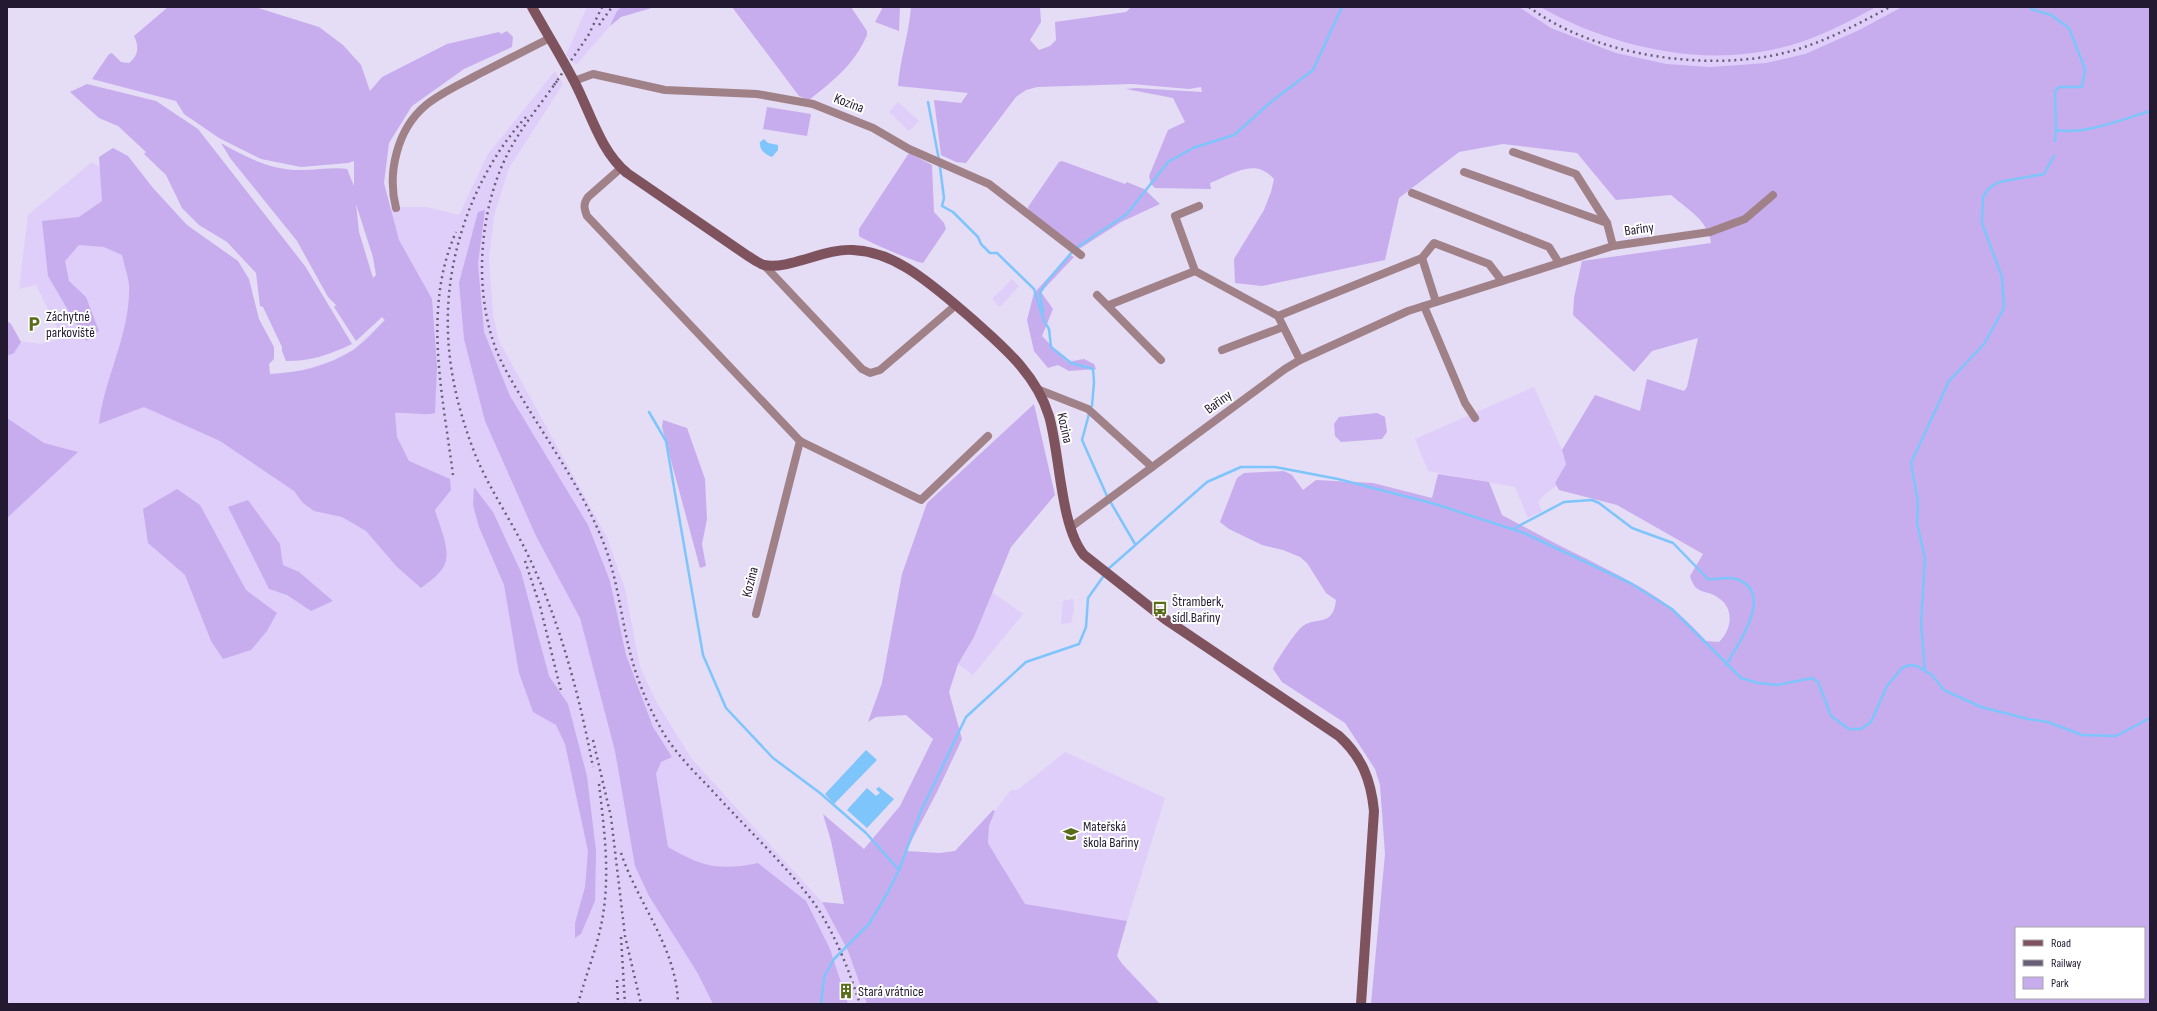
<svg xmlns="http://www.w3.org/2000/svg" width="2157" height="1011" viewBox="0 0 2157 1011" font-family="'Sofia Sans Condensed',sans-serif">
	<rect width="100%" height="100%" fill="#e5dcf5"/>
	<g fill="#dfcef9">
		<polygon points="587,7 621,7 617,11 610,26 576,65 566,55"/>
		<polygon points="1519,7 1540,7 1600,35 1647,48 1692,54 1710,54 1745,53 1783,47 1816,35 1876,7 1902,7 1857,31 1805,54 1766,63 1710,67 1667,64 1616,53 1551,28"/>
		<polygon points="555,71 563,84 509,168 494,216 489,258 493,315 499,341 607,537 625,589 640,667 656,701 691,758 822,902 848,951 860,985 1004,868 988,843 989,826 995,811 1010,791 1019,789 1065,752 1165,798 1127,921 1075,912 1160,1004 9,1004 7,991 7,472 15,425 7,418 7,345 18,341 41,344 62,338 36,285 19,289 28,215 92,162 138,191 270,374 300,371 331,361 353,350 385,320 382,317 373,257 356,203 380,211 397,207 426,207 459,215 488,154"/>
		<polygon points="898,102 919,121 909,131 889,112"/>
		<polygon points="1012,279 1019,286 1000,307 992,299"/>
		<polygon points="1534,387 1562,450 1566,464 1555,483 1556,486 1544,495 1538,502 1542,511 1528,518 1515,487 1428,471 1415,439"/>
		<polygon points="992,592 1023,614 973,675 958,664 974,637"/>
		<polygon points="1073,599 1074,609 1071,623 1061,624 1063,601"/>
	</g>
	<g fill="#c7adee" fill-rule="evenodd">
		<path d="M168,7h87l64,20 24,18 18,20 9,26 12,-14 65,-33 52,-12 2,2 6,-3 6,6 -1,10 -48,22 -52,37 -23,37 -5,40 15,57 33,59 5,68 -2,46c-10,3 -28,-1 -40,0l2,24 12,24 41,18 1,11 -16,20c4,15 17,41 9,56 -5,9 -15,16 -23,22l-24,-21 -31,-36 -24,-14 -28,-6 -11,-8 -9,-12 -74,-50 -76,-34 -45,17c5,-46 32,-91 30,-139 -1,-10 -5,-20 -7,-30l-18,-8 -25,-2 -14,16 4,20 17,16 13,34 -13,10 -38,-65 -6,-55 37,-4 23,-16 -3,-44 14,-9 15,8 25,32 34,37 51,36 11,18 10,40 15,28v12l-5,5 1,10c28,-1 59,-8 83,-24 12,-8 22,-20 32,-30l-3,-3 -26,24 -22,-34 2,-2 -8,-8 -31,-56 -67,-83 -9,-15c26,15 52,28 83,27 14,0 29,-3 43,-1l7,17v-25l-6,2 -47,4 -40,-8 -42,-21 -35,-24 -8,-13 -84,-22 17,-25 3,-1 9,9 8,1c10,-8 10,-17 5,-27zM356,204l17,53 3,18 -3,3 -14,-46z"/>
		<polygon points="621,7 655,7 621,17 610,26 617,11"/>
		<path d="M732,7h119l16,24v4c-13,30 -33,45 -58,65l-10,-4z"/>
		<polygon points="883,7 900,7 899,31 875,22"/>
		<path d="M911,7h129l1,15 -11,18 9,10 11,-4 6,-6 -1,-18 71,-10 5,-5h388l32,21 65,25 51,11 43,3 56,-4 39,-9 52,-23 45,-24h248v997h-779l14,-150 -5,-69 -5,-16 -30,-46 -63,-41 -9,-13 2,-5c6,-9 20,-32 28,-38 13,-10 30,2 33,-26l-10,-7 -19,-30 -7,-6 -17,-7 -21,-5 -33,-16 -9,-7 17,-44 7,-5 40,-2 8,4 11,15 13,-10 57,3 59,15 6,-24 51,8 13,33c28,15 56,30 85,44 50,26 81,39 119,82l13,1c12,-11 16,-32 1,-43 -13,-11 -24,-2 -30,-23l13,-22 -86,-49 -58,-15 -4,-7 11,-19 -4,-14 33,-55 45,16 7,-32 37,12 3,-4 11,-49 -46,13 -18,21 -61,-57 1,-17 8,-37 129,-18c-2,-22 -24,-34 -40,-48l-55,5 -39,-47 -74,-9 -44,8 -60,46 -14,62 -123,26 -27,-3 -1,-24 30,-49 7,-18 3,-13c-19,-22 -41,-5 -64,4l1,6 -56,-1 -4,-4 -2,-8 19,-46 17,-8 -12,-24 -47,-9 10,-1 66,4 -1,-5 -12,2 -57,-5 -95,3 -11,3 -10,7 -50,66 -10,-1 -15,-7 -7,-55 27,3 7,-10 -70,-7c2,-27 11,-52 13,-79zM2016,928h128v70h-128z"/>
		<path d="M1540,7h336c-24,13 -49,26 -75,35 -86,29 -184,8 -261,-35z"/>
		<path d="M87,84l69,17 42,28 107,137 47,78c-24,11 -40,17 -66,17l-4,-10v-4l-19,-40 -3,-1 -4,-33 -29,-31 -28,-17 -17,-17 -16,-33 -22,-21 2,-2 -28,-26 -19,-8 -29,-26z"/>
		<polygon points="767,107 811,114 807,136 763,129"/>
		<path d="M909,153l23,12 2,47 10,11 2,6 -23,34c-6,0 -59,-23 -64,-27v-7z"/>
		<polygon points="1062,161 1125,184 1127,182 1144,189 1160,204 1121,222 1079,249 1029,211 1028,207 1059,162"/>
		<path d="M485,210l-7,54 6,68 26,64 78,129 22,56 16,74 27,72 19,30 -11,5 -5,12 12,73c34,20 51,24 90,16l48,38 24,48 18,55h-135l-16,-32 -48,-76 -14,-30 -20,-115 -35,-133 -44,-82 -51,-115 -21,-82 -5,-56 19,-71z"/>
		<polygon points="1070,255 1074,257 1041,292 1053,309 1042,336 1067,362 1084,359 1094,364 1096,369 1069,371 1058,365 1048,368 1034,351 1027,320 1034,293"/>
		<polygon points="7,321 11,324 21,342 14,353 7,356"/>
		<polygon points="1034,404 1055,495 1011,547 974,637 958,664 949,692 962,739 937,792 906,851 939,853 955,851 993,810 995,811 989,826 988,843 1025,904 1127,921 1117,956 1122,964 1160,1004 867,1004 848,951 822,902 844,904 831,841 823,814 864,849 900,806 933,739 906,715 876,717 868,722 882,683 902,574 927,503"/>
		<polygon points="1377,413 1385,417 1387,432 1382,439 1341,442 1335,436 1334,424 1339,417"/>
		<polygon points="7,418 44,443 78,452 7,518"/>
		<polygon points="663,420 687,428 705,479 707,519 702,544 706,566 700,568 662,427"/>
		<polygon points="474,487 493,512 521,572 549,676 568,704 587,776 596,851 595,901 581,934 575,938 575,923 585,887 588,851 565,744 556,725 533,712 519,673 504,585 479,527 473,505"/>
		<polygon points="177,489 200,505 246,590 277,613 267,631 251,650 223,659 211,641 185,575 148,543 143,509"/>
		<polygon points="248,500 280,544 283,565 299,572 333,601 311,611 287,595 269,589 228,507"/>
	</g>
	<g fill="#7ec5fb">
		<path d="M764,139l4,4 10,2v5l-6,7c-7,-3 -13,-7 -12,-15z"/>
		<polygon points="866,750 877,760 834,804 825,794"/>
		<polygon points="879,787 894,799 867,828 847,810 867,788 876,796 880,793 876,789"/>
	</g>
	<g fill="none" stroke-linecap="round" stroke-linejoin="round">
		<g stroke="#7ec5fb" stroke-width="2.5">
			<polyline points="2031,9 2051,15 2069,28 2085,69 2082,87 2059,87 2055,91 2056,130"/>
			<polyline points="928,102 939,160"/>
			<path d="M2055,141l1,-11c30,5 64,-10 94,-19"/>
			<polyline points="940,167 944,198 942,206 953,212 978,237 981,244 990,253 997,253 1034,289 1044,321"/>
			<polyline points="1076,248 1127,214 1168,162 1193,148 1234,135 1272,101 1313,70 1342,7"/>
			<polyline points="1043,312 1040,293 1047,281 1073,251"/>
			<polyline points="1044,321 1049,329 1051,347 1071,363 1093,369 1094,382 1092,406"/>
			<polyline points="649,412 666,441 703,655 726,708 773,758 820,793 866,833 899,870"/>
			<polyline points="1089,414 1082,440 1107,496 1135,544"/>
			<path d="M1513,529l51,-27 28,-2 7,3 33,25 41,15 35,36c9,1 19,-3 28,0 40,13 2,65 -10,86"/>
			<polyline points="1107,570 1207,482 1241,467 1275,467 1338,479 1435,504 1524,533 1630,583 1672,609 1741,678 1758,683 1777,685 1812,678 1818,682 1831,716 1849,729 1861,729 1871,722 1887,686 1902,668 1909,665 1917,666 1932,675 1944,690 1981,707 2028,719 2048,722 2082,735 2116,736 2150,718"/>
			<polyline points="1925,670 1921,623 1925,559 1917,523 1918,502 1911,463 1949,381 1984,344 2004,308 2002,277 1982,223 1983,197 1989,188 1999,182 2044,174 2054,156"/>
			<polyline points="821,1004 824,977 834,959 869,924 888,892 899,870 921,811 966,717 1026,662 1079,644 1086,627 1088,598 1105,574"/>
		</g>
		<g stroke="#a18188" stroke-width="8">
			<polyline points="574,81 593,74 665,90 757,94 813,104 873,128 909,149 989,184 1081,255"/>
			<polyline points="1513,152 1576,174 1607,223"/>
			<path d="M621,168l-33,29c-5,7 -4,11 -1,19l213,225 121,59 67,-64"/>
			<polyline points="1464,172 1607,223 1613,246"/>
			<polyline points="1412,193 1549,247 1559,263"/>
			<polyline points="1199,206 1175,216 1195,271 1278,316 1300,360"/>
			<path d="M396,208c-9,-35 1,-79 30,-103 16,-13 35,-21 53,-31 24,-12 47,-24 71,-36"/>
			<polyline points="1422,258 1436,302"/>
			<polyline points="764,265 862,369 870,373 880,370 956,305"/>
			<polyline points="1097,295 1161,360"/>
			<polyline points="1109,305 1195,271"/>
			<polyline points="1424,306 1465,403 1475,418"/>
			<polyline points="1278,316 1422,258 1434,243 1489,264 1502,281"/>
			<polyline points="1222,350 1283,327"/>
			<polyline points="1037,389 1088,409 1152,467"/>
			<polyline points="1071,527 1285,369 1300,360 1408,311 1613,246 1710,232 1745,219 1773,195"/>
			<polyline points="756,614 800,441"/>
		</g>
		<path stroke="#7f535e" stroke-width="10" d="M532,7c14,25 29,49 42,74 16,30 26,70 53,92l121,83c5,3 10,7 16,9 25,5 61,-17 89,-15 19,1 38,8 54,18 23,14 43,32 64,50 31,28 65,55 78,98 11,37 11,110 35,139l81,64 174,117c23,21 32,44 35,75l-13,193"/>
		<g stroke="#685f77" stroke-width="2.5" stroke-dasharray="2 4" stroke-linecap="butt">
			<path d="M1529,7c65,49 178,65 255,46 37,-9 72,-28 106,-46"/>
			<polyline points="599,25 612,7"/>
			<path d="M557,81c-17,24 -37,48 -50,74 -30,60 -35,149 -4,210 32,60 76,115 101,179 14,36 17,75 27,112 7,27 19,54 33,78 12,19 28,36 44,52 34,38 72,73 103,113 23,31 37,69 49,105"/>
			<polyline points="554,85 588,36 602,7"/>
			<path d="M526,117c-24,26 -41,55 -55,88 -34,85 -29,165 4,249 16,39 41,73 58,112 29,63 47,133 60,201"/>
			<path d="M453,475c-10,-79 -31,-167 3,-243"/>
			<polyline points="525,561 540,606 561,691"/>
			<polyline points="593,740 611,817 625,936 641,1004"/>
			<path d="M621,853c17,51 56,95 57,151"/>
			<polyline points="621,937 625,1004"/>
			<polyline points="617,980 618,1004"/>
			<path d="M578,1004c8,-30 20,-58 25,-89 7,-45 1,-87 -4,-131"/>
		</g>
	</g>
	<defs>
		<symbol id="parking-bare" viewBox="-9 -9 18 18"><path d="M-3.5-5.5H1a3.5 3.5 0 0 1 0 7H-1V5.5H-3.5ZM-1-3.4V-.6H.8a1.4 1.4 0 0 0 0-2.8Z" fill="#586c1a" stroke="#fff" stroke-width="2.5" paint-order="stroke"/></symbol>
		<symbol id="bus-bare" viewBox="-9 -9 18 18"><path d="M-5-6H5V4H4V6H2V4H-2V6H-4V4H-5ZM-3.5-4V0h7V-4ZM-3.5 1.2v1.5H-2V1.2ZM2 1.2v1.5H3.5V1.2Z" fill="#586c1a" stroke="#fff" stroke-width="2.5" paint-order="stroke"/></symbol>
		<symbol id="school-bare" viewBox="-9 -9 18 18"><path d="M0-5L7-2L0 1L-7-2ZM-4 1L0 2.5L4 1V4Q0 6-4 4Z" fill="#586c1a" stroke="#fff" stroke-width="2.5" paint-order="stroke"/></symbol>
		<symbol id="building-bare" viewBox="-9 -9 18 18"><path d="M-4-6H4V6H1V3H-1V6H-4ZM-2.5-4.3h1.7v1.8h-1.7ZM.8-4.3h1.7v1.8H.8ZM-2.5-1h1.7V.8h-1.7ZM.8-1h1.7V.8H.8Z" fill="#586c1a" stroke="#fff" stroke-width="2.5" paint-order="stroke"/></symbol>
	</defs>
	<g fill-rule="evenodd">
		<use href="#parking-bare" x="23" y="313" width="22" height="22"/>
		<use href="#bus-bare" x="1149" y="598" width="22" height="22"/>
		<use href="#school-bare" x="1060" y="823" width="22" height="22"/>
		<use href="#building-bare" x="835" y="980" width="22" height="22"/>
	</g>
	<g text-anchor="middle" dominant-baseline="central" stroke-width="4" stroke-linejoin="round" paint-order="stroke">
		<g font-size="14" fill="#231931" stroke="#fff">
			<text transform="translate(849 103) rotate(21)">Kozina</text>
			<text transform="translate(1639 229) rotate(-8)">Bařiny</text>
			<text transform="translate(1218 402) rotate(-36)">Bařiny</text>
			<text transform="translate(1065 428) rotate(77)">Kozina</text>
			<text transform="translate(750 582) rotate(-76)">Kozina</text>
		</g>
		<g font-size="14" fill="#231931" stroke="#fff" text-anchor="start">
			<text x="46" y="316">Záchytné<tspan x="46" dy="16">parkoviště</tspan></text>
			<text x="1172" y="601">Štramberk,<tspan x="1172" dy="16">sídl.Bařiny</tspan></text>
			<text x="1083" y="826">Mateřská<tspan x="1083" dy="16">škola Bařiny</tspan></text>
			<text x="858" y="991">Stará vrátnice</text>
		</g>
	</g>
	<rect width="2157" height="1011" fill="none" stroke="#231931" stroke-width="16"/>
	<rect x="2015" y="927" width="130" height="72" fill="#ffffff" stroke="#a7a3ad"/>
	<rect x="2023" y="940" width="20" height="6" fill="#7f535e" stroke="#a7a3ad"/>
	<text x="2051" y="947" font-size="12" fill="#231931">Road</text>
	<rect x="2023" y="960" width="20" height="6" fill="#685f77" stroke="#a7a3ad"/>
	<text x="2051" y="967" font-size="12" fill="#231931">Railway</text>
	<rect x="2023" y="977" width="20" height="12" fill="#c7adee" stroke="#a7a3ad"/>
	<text x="2051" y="987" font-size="12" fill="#231931">Park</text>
</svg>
